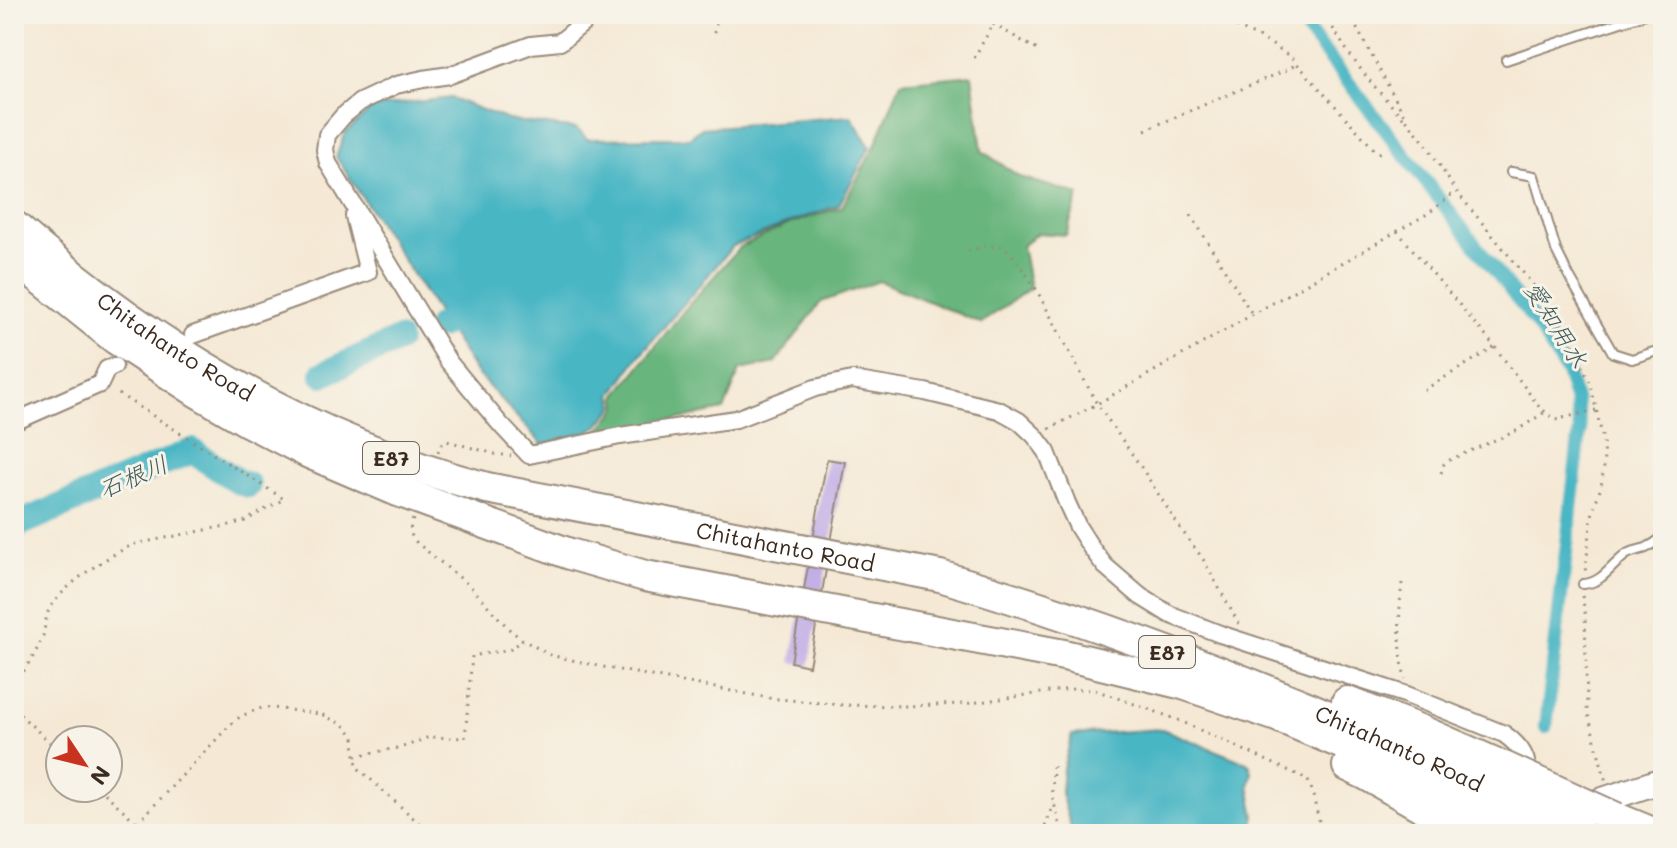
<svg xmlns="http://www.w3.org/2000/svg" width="1677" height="848" viewBox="0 0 1677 848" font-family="Mali,'Klee One',sans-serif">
	<rect width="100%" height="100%" fill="#f7f3e8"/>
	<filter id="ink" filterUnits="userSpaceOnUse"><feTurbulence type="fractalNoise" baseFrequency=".0125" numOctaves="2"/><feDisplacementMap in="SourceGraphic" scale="16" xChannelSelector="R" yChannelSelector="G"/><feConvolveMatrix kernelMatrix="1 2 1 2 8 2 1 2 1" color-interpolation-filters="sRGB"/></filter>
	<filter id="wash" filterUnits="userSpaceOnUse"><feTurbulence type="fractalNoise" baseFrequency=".006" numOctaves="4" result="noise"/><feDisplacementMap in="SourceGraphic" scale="32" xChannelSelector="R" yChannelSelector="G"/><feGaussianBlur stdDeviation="1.8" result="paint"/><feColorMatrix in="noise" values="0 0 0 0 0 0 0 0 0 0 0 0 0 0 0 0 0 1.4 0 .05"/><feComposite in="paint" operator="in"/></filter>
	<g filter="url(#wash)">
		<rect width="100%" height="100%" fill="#f5e9d5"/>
		<polygon fill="#69b57e" stroke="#52704e" stroke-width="2" points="972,75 982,151 1020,177 1079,195 1066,235 1037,233 1022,246 1030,288 981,323 879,281 821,302 775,363 740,370 724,410 595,436 618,407 616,396 687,307 740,247 789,224 842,207 875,146 901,82"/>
		<g fill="#49b6c4" stroke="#427071" stroke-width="2">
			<polygon points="451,98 508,120 577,129 587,139 689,138 702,128 851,116 870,147 839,205 791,222 733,246 639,356 612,395 615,406 598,426 587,432 543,445 478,375 336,157 345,133 373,107"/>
			<polygon points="1162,729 1249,764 1252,772 1249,786 1255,816 1252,826 1241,834 1073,834 1061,793 1063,769 1072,735"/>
		</g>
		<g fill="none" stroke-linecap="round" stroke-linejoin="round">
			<polyline stroke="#49b6c4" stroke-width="14" points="1295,14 1536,323 1567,372 1576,402 1580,430 1546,727"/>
			<g stroke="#49b6c4" stroke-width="26">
				<polyline points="440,326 462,316"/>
				<polyline points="323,374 398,340"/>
				<polyline points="14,526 192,451 239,482 248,485"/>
			</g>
		</g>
		<g id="blocks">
			<polygon fill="#c2aee6" points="827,459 845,462 809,666 791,662"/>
		</g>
	</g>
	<g filter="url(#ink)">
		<use href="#blocks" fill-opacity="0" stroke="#988a7a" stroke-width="2"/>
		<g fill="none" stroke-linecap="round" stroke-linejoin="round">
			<defs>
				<g id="service">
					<polyline points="1506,60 1645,14"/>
					<polyline points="1511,172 1534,176 1556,250 1570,278 1613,353 1632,359 1663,349"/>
					<path d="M1583,584c20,-1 29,-20 44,-30 5,-3 13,-4 19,-6 6,-3 12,-7 17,-11"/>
				</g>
				<g id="minor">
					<path d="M594,14l-34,28 -29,3 -81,30 -27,4 -27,6 -36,17 -17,14 -16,19 -2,15 3,13 120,198 52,63 29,31 91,-19 116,-17 79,-31 37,-8 73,12 74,18 20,11 16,15 12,16 20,51 11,24 14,22 13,17 35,30 29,18 51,20 187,61 97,39c17,12 26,25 23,47"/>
					<polyline points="193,335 368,272 354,216"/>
					<polyline points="14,422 100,384 107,369 114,366"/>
				</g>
				<polyline id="secondary" points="1579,808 1663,780"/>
				<g id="motorway">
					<path id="s1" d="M14,226c137,121 295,215 473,262l453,88c191,56 376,130 556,215"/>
					<polyline points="14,257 116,339 196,391 249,422 307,452 398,491 570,554 645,576 1064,655 1183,684 1277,716 1402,769 1486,811"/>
					<polyline points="1347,702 1422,731 1506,768"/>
					<polyline points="1348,766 1367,775 1470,834"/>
					<polyline points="1616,818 1655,834"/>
				</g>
			</defs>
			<use href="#service" stroke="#988a7a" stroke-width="12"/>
			<use href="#minor" stroke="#988a7a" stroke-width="20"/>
			<use href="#secondary" stroke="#988a7a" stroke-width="28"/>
			<use href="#motorway" stroke="#988a7a" stroke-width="34"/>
			<g stroke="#988a7a" stroke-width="3" stroke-dasharray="2 6" stroke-linecap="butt">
				<path d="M1190,14c38,7 70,21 102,44l82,91 10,7"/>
				<path d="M1325,14c20,38 49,75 80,105"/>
				<polyline points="1349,14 1408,122 1426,144 1456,191 1542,296 1569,334 1578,359 1590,382 1603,440 1604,466 1601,487 1593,510 1585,572"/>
				<polyline points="993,24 1041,52"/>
				<polyline points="714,33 718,14"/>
				<polyline points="974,58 999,14"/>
				<polyline points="1145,130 1291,68 1295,64"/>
				<polyline points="1191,215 1252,314"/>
				<polyline points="1397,231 1495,347 1540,408 1555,419 1563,421"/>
				<polyline points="968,251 986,246 1001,246 1011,253 1035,287 1097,404 1141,467 1180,528 1203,559 1240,626"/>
				<polyline points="1424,390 1495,347"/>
				<polyline points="1563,418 1596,410"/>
				<polyline points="1049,429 1097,404 1429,213 1456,191"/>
				<polyline points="438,452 443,442 447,441 495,454 511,456"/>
				<polyline points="1441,473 1444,464 1447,461 1516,431 1545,412"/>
				<path d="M413,519c-4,11 -4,15 4,24l53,43 40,44 13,10 27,15 53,12 166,31 73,7 63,1 59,-2 106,-15 25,1 81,29 131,60 4,8 11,47"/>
				<path d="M1402,583c-4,31 -3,66 3,96"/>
				<polyline points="1582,596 1585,612 1587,710 1606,782"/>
				<path d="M14,684c11,-14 22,-30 29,-48 2,-7 2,-16 5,-24 11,-25 62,-58 87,-68l91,-18 19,-5 39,-22 -170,-108"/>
				<polyline points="14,709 60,752"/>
				<polyline points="356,756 407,746 429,737 465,738 472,656 511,649 523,640"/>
				<polyline points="1053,766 1052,795 1062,834"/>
				<polyline points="99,788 149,834"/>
				<polyline points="127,834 230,725 241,716 264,707 321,714 347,727 354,737 355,756 358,768 431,834"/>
				<polyline points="1042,834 1054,804"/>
			</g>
			<use href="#service" stroke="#fff" stroke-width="8"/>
			<use href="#minor" stroke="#fff" stroke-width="16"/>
			<use href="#secondary" stroke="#fff" stroke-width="24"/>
			<use href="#motorway" stroke="#fff" stroke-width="30"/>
			<defs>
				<g id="motorway-bridge">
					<polyline points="1506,768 1616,818"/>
					<polyline points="1496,791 1581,834"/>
					<polyline points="1486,811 1533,834"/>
				</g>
			</defs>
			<use href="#motorway-bridge" stroke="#988a7a" stroke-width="34" stroke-linecap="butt"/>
			<use href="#motorway-bridge" stroke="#fff" stroke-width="30"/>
		</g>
	</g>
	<g text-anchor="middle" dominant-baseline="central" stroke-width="6" stroke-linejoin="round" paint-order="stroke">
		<g fill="#f7f3e8" stroke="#73665b" stroke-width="2">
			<rect x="363" y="442" width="56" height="32" rx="6"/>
			<rect x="1139" y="636" width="56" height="32" rx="6"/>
		</g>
		<g font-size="20" font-weight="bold" fill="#3b2a1e">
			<text x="391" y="458">E87</text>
			<text x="1167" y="652">E87</text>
		</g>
		<g font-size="22" fill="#3b2a1e" stroke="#f7f3e8">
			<text stroke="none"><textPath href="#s1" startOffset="202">Chitahanto Road</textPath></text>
			<text stroke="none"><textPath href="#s1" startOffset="850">Chitahanto Road</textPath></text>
			<text stroke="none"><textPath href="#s1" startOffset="1498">Chitahanto Road</textPath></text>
		</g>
		<g font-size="24" font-style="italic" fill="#405b58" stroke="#f7f3e8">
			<text transform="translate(1557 324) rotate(58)">愛知用水</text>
			<text transform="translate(133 476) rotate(-23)">石根川</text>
		</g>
	</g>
	<rect width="1677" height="848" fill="none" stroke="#f7f3e8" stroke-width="48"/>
	<g transform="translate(84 764) rotate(125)"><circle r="38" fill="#f7f3e8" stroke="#aca397" stroke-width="2"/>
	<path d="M0-6L14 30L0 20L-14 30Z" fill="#c8321e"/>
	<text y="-12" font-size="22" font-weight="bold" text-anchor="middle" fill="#3b2a1e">N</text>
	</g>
</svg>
